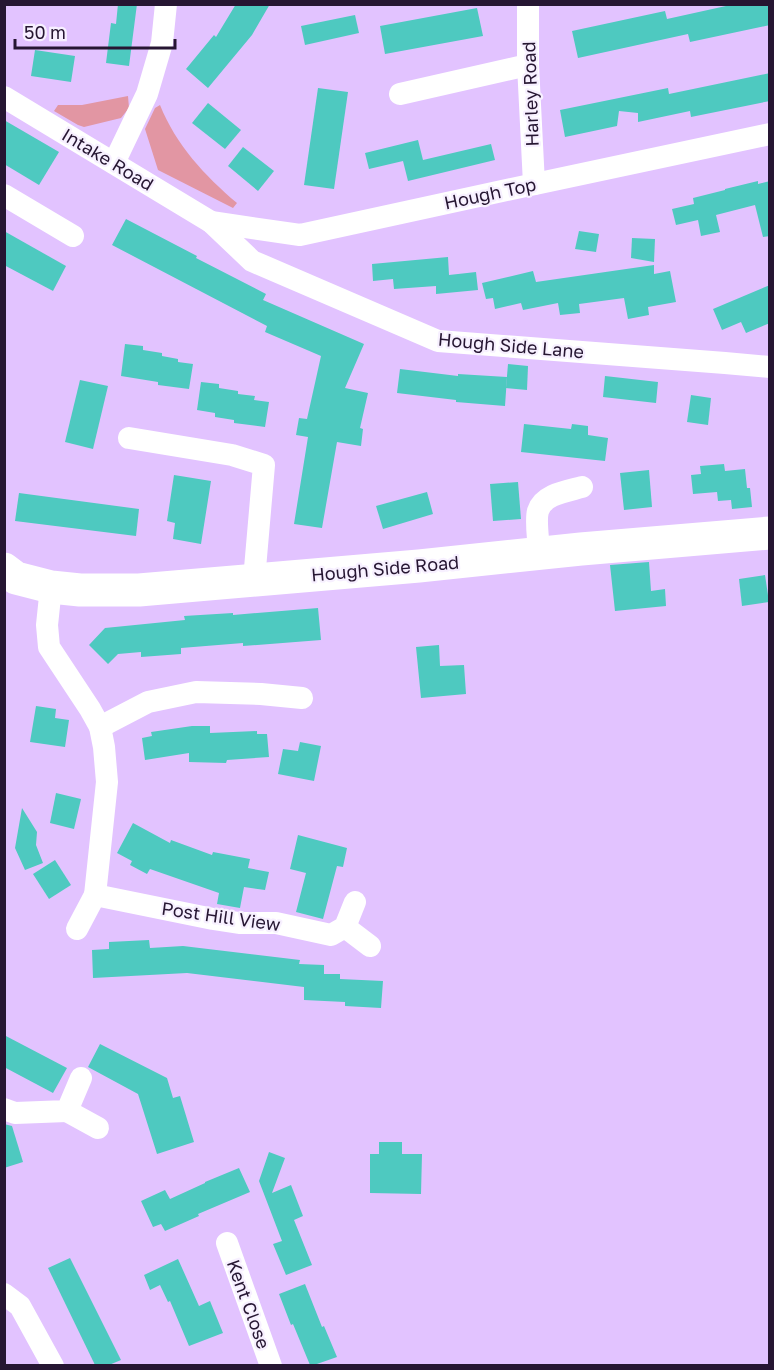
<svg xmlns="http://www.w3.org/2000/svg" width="774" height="1370" viewBox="0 0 774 1370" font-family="'Golos Text',sans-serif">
	<rect width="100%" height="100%" fill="#e2c3ff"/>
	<g fill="#e296a3">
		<polygon points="128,96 129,108 121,118 84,127 78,125 54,111 58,105 82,105"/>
		<path d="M160,105c16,40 45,71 77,98l-4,5 -75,-38 -13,-41 10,-21z"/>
	</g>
	<g fill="#4ec9c0">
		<polygon points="118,4 137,4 129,66 106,63 111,23 116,24"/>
		<polygon points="236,4 270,4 252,35 208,88 186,69 214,35 216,37"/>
		<polygon points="735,4 770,4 770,25 690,42 688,34 578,58 572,31 665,11 667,19"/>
		<polygon points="477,8 483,36 385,54 380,26"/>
		<polygon points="355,15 359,33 305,45 301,26"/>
		<polygon points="35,50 75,56 71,82 31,76"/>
		<polygon points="770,73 770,101 691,117 690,111 638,122 638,113 619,111 617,126 565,137 560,110 668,88 669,94"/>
		<polygon points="318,88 348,92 334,189 304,185"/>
		<polygon points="208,103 241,130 225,149 192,123"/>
		<polygon points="4,120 59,152 39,185 4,164"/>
		<polygon points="418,140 423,160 491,144 495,160 408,181 403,161 369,169 365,153"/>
		<polygon points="243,147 274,171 258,191 228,166"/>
		<polygon points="758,181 758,184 770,181 770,236 763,237 755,205 716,215 720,232 701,236 698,220 676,225 672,209 694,204 693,198 725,190 725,189"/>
		<polygon points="126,219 197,256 196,258 266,294 263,300 364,344 345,388 368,393 360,428 363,429 361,446 337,442 322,528 294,524 308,437 296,435 299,418 307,419 321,356 265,332 267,326 112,245"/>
		<polygon points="4,231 66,266 53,291 4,265"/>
		<polygon points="579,231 599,234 596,252 575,249"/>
		<polygon points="632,238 655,239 654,262 631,258"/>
		<polygon points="448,257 449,275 476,272 478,290 436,294 436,286 394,289 393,279 373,281 372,264"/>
		<polygon points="654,265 654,274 670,271 676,302 648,307 649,315 628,319 624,298 579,304 580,313 560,315 558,303 523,310 521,303 495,309 493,298 486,299 482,283 533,271 536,282"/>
		<polygon points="770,285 770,323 746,333 741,322 722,330 713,309"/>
		<polygon points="125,344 143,346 143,350 162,353 162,356 178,359 178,362 193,364 189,389 158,385 158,382 121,376"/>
		<polygon points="508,364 528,366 527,390 506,388"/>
		<polygon points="400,369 458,376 458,374 507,377 505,406 456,402 456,400 397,393"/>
		<polygon points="605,376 658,382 656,403 603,397"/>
		<polygon points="80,380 108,386 93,449 65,442"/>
		<polygon points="201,382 219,384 219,388 238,391 238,394 255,396 254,400 269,402 265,427 234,423 234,420 215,417 215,413 197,410"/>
		<polygon points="691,395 711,398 708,425 687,422"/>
		<polygon points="524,424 571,429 572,424 588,426 588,435 608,438 605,461 521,452"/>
		<polygon points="724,464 725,471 745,469 747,488 750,488 752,507 732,509 731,500 718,501 717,492 693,494 691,475 701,474 700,466"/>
		<polygon points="649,470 652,507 624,510 620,473"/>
		<polygon points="174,475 211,481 201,544 173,539 175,523 167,521"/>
		<polygon points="518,482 521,519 493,521 490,484"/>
		<polygon points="427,492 433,514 383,529 376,506"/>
		<polygon points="19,493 139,509 136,536 15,521"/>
		<polygon points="649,562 651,591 665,589 666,606 615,611 610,565"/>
		<polygon points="765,575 769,602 742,606 739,579"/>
		<polygon points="318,608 321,640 243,646 243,643 181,648 181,654 141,657 141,652 118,654 108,664 89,645 105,628 185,620 184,616 233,613 233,615"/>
		<polygon points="439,645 440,666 464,665 466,694 421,698 416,647"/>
		<polygon points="36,706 56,709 55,718 69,720 65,747 30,742"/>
		<polygon points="192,726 210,726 210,733 257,731 257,734 267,734 269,757 227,760 226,763 189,762 189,753 145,760 142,738 152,736 151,732"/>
		<polygon points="300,742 321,746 314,781 278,774 283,749 298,751"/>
		<polygon points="56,793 81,799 74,829 50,823"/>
		<polygon points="22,808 37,832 36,845 43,863 25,870 15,848"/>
		<polygon points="133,823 170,843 171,840 212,855 213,852 250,859 248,868 269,872 265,890 244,887 240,908 217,904 219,893 150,869 147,874 130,865 132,861 117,853"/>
		<polygon points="298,835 347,848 343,867 337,866 323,919 296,912 306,873 290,869"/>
		<polygon points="55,860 71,885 49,899 33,874"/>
		<polygon points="149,940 150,948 183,946 300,960 299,964 324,965 324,974 340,974 340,979 383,981 381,1008 345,1006 345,1002 304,1000 304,987 187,973 93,978 92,950 109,949 109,942"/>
		<polygon points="4,1035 67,1068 53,1093 4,1067"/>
		<polygon points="100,1044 167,1078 173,1098 180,1096 194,1142 157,1154 138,1094 88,1067"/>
		<polygon points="4,1124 12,1126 23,1162 4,1168"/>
		<polygon points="379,1142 402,1142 402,1154 422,1154 421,1194 370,1193 370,1154 379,1154"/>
		<polygon points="269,1152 285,1158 272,1193 291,1185 303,1216 294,1220 312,1265 286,1275 273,1244 282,1241 259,1181"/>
		<polygon points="239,1168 250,1192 198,1214 199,1216 165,1231 161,1224 153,1227 141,1201 165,1190 170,1199 205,1183 205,1182"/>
		<polygon points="70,1258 121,1360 109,1365 95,1365 48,1268"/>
		<polygon points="178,1259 199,1306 210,1301 223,1333 189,1346 170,1301 168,1302 160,1285 150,1290 144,1275"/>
		<polygon points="305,1284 322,1327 324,1326 337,1357 314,1365 310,1365 293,1324 291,1325 279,1294"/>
	</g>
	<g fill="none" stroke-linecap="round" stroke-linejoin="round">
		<g stroke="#fff" stroke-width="22">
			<polyline points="528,4 528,65 534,184"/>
			<polyline points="400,94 528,65"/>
			<polyline points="4,97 211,222 252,261 438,341 725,363 770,367"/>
			<polyline points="114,163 147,94 162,43 166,4"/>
			<polyline points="4,195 73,236"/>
			<polyline points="211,222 300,235 502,191 770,134"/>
			<polyline points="129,438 232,455 264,465 254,580"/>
			<path d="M539,554c0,-12 -4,-33 -1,-43 5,-17 30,-20 44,-24"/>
			<polyline points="51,587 47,625 49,647 90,709 100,727 104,747 107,782 95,895 213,919 239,923 276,923 331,935 345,927 355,902"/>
			<polyline points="100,727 148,702 196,692 261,694 302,698"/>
			<polyline points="345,927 370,946"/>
			<polyline points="77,929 95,895"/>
			<polyline points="4,1109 15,1113 67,1111 81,1078"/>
			<polyline points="67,1111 98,1128"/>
			<polyline points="227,1243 271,1366"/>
			<polyline points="4,1294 20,1306 53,1366"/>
		</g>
		<polyline stroke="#fff" stroke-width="33" points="4,569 16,578 51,587 80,590 139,590 419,566 581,549 770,533"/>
	</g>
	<g text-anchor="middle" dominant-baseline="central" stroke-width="4.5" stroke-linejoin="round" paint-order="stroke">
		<g font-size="18" fill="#261632" stroke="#f7f0ff">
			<text transform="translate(530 94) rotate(-92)">Harley Road</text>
			<text transform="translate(108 159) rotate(31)">Intake Road</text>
			<text transform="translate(490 193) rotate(-12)">Hough Top</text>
			<text transform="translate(511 345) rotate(5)">Hough Side Lane</text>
			<text transform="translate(385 568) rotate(-5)">Hough Side Road</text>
			<text transform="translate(221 916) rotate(8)">Post Hill View</text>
			<text transform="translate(249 1304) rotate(70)">Kent Close</text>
		</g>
	</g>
	<rect width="774" height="1370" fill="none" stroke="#261632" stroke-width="12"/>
	<path d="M15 39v9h160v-9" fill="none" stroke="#261632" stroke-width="3"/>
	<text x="24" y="39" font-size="18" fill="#261632" stroke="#f7f0ff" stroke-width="4.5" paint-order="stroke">50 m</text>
</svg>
